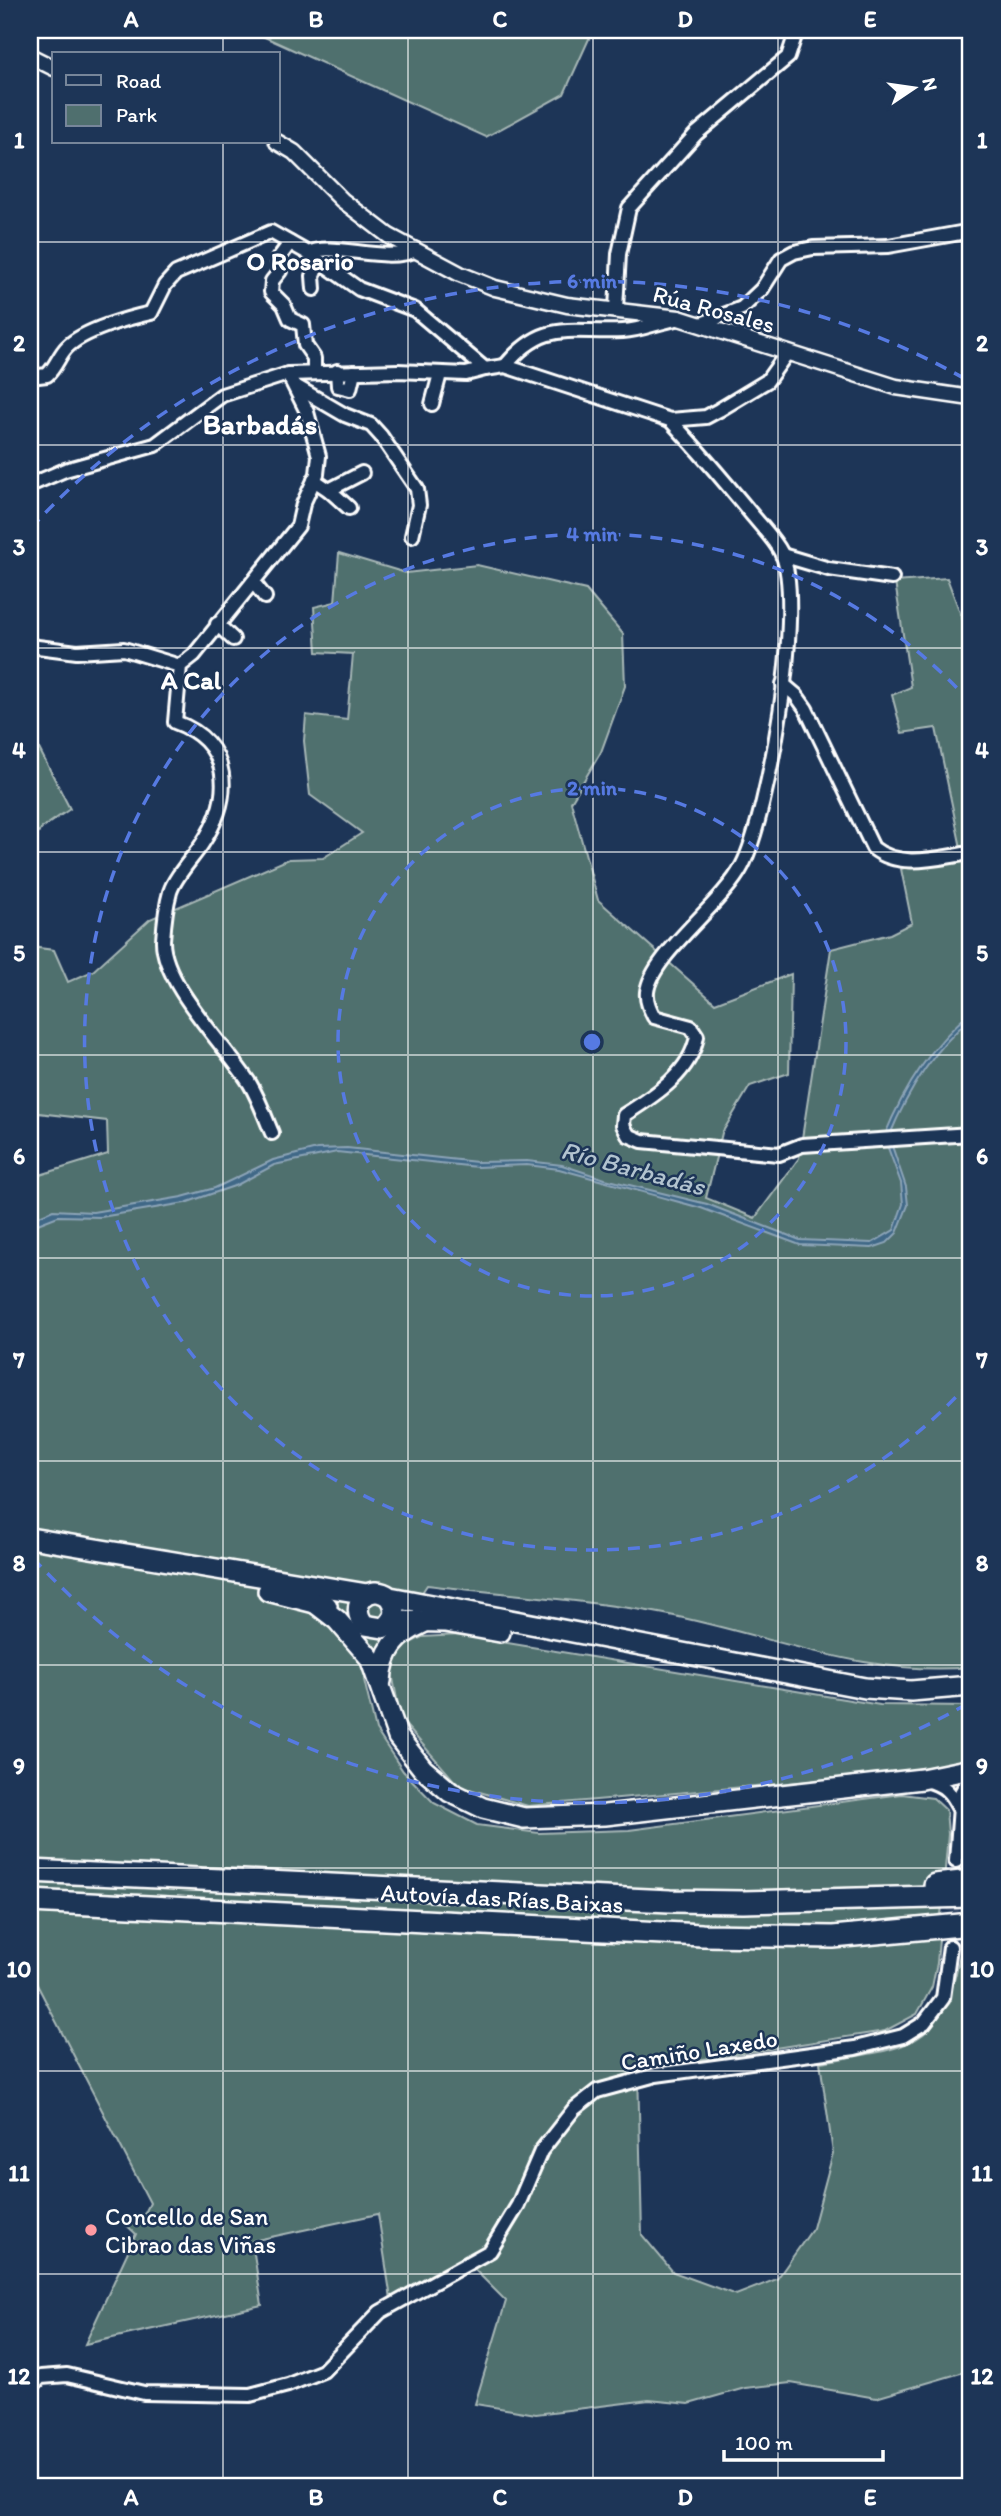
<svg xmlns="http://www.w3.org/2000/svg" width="1001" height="2516" viewBox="0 0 1001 2516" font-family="Itim,sans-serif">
	<rect width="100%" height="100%" fill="#1d3557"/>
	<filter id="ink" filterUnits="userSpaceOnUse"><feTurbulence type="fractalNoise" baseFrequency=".0143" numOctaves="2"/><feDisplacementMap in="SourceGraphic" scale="14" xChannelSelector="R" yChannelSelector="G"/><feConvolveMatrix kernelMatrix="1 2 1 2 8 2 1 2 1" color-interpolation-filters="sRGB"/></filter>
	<g filter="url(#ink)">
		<g fill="#4f6f6e" stroke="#a7b7b6" stroke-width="2">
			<polygon points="249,30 593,30 564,94 486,137"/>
			<path d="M339,553l67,20 71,-8 109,25 37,44 2,52 -24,66 -30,50 27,98 117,103 76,-29 -2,99 -39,13 -28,47 -16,65 49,20 44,-60 32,-209 59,-15 22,-11 -11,-54 60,-21 -25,-120 -34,5 -10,-38 19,-8 -16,-105 52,-4 24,64v1025c-111,11 -210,-36 -317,-55 -75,-13 -152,-18 -227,-27l-63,95 12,50 27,41 31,32 43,22 62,8 90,-3 273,-36 31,4 13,12 2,24 -11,129 -5,24 -15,27 -32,17 -247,38 4,166 31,37 63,23 41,-16 36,-51 20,-75 -13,-91c92,-15 123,-12 141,-113l10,-1v422l-95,28 -85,-15 -46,5 -56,16 -40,-4 -113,14 -61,-10 31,-103 -31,-31 -84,29 -13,-85 -126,27 10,64 -177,39 51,-110 -13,-12 21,-7 6,-12 -120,-232v-793l78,-24 -1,-33 -77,-9v-165l24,3 14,32 25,-11 57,-52 139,-60 34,-1 39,-25 -52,-38 -6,-54 2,-26 41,5 6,-66 -36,-2 -3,-45 21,-5z"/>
			<polygon points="30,731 70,809 42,828 30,843"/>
			<polygon points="459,1635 880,1705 971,1706 971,1760 880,1775 528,1806 459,1786 401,1720 391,1668 402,1647 422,1637"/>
		</g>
		<path fill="#3f6887" stroke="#8ca4b7" stroke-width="2" d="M971,1012v6c-37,31 -64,75 -82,119l17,50 2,18 -11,28 -10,10 -15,5 -72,-3 -99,-37 -142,-39 -32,-4 -50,2 -140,-15 -63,13 -37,20 -52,18 -84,14 -43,-1 -28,11v-7l23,-10 40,2 89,-15 33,-9 58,-28 44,-11 30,-1 130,14 50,-1 35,4 43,14 102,25 93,36 72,3 22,-13 9,-26 -2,-21 -17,-46c19,-47 47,-92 87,-125z"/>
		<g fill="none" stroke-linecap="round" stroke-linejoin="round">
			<polyline stroke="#344968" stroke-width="12" stroke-dasharray="12 6" stroke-linecap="butt" points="950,1947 956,1861"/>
			<defs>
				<g id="minor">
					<polyline points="290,243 278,259 280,271 272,281 271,292 284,305 290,319 303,325 305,345 314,358 314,372"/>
					<polyline points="308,253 359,289 415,310 485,369 505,366 670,420 706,417 719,410 767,381 787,353"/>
					<polyline points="314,289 313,276 319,262"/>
					<polyline points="616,309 619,254 629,208 696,134 788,57 797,30"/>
					<polyline points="701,324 742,308 762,289 781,259 794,252 813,248 888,246 971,231"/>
					<path d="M505,366c40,-48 66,-32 118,-35 19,-1 35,-9 53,-12"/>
					<polyline points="337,371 338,386 350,389 354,372"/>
					<path d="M30,377l17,-2c9,-8 12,-20 20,-28 17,-17 61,-29 84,-34l14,-28 11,-12 95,-41 37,21c24,-12 77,11 108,-3"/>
					<polyline points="297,387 345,415 371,425 381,436 417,489 419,505 412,536"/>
					<polyline points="432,404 440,374"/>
					<path d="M670,420c29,31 56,63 83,96 10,12 22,24 29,38 23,51 -14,262 -40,312 -20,39 -91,89 -95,126 -1,9 3,17 7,25l37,10 6,9c-6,37 -43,60 -73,79l-1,10 5,10 14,6 137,13 23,-9 169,-11"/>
					<polyline points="314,480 329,490 362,473"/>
					<polyline points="30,485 65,470 155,445 222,395 288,374 398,371 466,374 485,369"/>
					<polyline points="329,490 349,508"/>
					<polyline points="782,555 829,569 892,578"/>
					<polyline points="253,582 265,597"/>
					<polyline points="217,624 233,639"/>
					<polyline points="30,646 77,652 124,649 180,666"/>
					<path d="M783,684l13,11 10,14 67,139c27,22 67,9 98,5"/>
					<path d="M272,1133c-7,-16 -13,-34 -22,-49 -23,-37 -88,-100 -87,-144 1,-15 3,-34 7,-48 5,-16 23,-34 32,-48 31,-47 31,-101 -27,-122l5,-56 14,-11 104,-129 5,-22 14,-30 2,-18 -12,-44 -19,-38"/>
					<path d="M926,1780c18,5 24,11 32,27"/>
					<polyline points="956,1861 961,1793 971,1775"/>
					<polyline points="30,2388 41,2377 67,2375 144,2393 250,2395 288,2385 323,2371 380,2312 490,2251 518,2205 541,2151 574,2109 597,2091 656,2075 855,2048 903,2036 924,2023 943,1998 950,1947"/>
				</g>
				<g id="tertiary">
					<polyline points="30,56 54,68"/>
					<polyline points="277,142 294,152 342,200 389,236 460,274 495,288 567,305 679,318 896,387 971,398"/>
				</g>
				<g id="primary">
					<polyline points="30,1538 367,1594"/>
					<polyline points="268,1591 327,1606"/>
					<path d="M390,1597c8,12 6,24 -7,31l-18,-3c-18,-19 4,-44 25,-28l475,91 46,3 60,-5"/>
					<polyline points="315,1603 337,1620 370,1658 398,1737 423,1769 450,1792 483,1808 524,1818 605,1815 922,1779 971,1769"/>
					<polyline points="391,1621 445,1622 500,1632"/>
					<path d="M381,1681c2,-30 15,-46 42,-58"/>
				</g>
				<g id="motorway">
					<polyline points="30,1871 670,1901 743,1902 971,1896"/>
					<polyline points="935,1885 971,1881"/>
					<polyline points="30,1901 702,1935 833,1937 971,1924"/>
				</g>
			</defs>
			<use href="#minor" stroke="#fff" stroke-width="18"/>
			<use href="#tertiary" stroke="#fff" stroke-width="19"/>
			<use href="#primary" stroke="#fff" stroke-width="24"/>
			<use href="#motorway" stroke="#fff" stroke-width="26"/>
			<use href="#minor" stroke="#1d3557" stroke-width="12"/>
			<use href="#tertiary" stroke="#1d3557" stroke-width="14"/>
			<use href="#primary" stroke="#1d3557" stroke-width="19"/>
			<use href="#motorway" stroke="#1d3557" stroke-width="21"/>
		</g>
	</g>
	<path fill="none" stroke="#fff" stroke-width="2" stroke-opacity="0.55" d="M223,30v24M408,30v2456M593,30v2456M778,30v2456M223,142v2344M30,242h941M30,445h941M30,648h941M30,852h941M30,1055h941M30,1258h941M30,1461h941M30,1665h941M30,1868h941M30,2071h941M30,2274h941"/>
	<g fill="none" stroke="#567ae2" stroke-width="3.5" stroke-dasharray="12 9">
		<circle cx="592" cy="1042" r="254"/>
		<path d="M970 1382A508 508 0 1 1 970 702"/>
		<path d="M967 1704A761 761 0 0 1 31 1556M31 528A761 761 0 0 1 967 380"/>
	</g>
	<circle fill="#ff9aa2" stroke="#1d3557" stroke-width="2.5" cx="91" cy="2230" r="7"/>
	<g text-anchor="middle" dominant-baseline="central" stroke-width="5" stroke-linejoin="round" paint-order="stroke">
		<g font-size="24" fill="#fff" stroke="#1d3557">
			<text transform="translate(714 309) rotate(15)">Rúa Rosales</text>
			<text transform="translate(502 1898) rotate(3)">Autovía das Rías Baixas</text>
			<text transform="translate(699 2050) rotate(-9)">Camiño Laxedo</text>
		</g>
		<g font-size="24" fill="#fff" stroke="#1d3557" text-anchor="start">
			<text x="105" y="2216">Concello de San<tspan x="105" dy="28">Cibrao das Viñas</tspan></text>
		</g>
		<g font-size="26" font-weight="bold" fill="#fff" stroke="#1d3557">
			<text x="300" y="261">O Rosario</text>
			<text x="191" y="680">A Cal</text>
		</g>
		<g font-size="26" font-style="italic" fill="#b2c3cf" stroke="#1d3557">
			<text transform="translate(633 1168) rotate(15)">Río Barbadás</text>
		</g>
		<g font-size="28" font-weight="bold" fill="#fff" stroke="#1d3557">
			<text x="260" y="424">Barbadás</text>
		</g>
	</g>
	<circle cx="592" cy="1042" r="10" fill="#567ae2" stroke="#1d3557" stroke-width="3.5"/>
	<g font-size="21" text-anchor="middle" font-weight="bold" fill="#567ae2" stroke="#1d3557" stroke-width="5" stroke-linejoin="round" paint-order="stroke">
		<text x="592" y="288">6 min</text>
		<text x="592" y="541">4 min</text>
		<text x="592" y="795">2 min</text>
	</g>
	<rect width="1001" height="2516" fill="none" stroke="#1d3557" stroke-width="77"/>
	<rect x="52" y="52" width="228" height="91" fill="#1d3557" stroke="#77869a" stroke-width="2"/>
	<rect x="66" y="75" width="35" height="10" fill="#1d3557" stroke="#77869a" stroke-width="2"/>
	<text x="116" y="88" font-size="21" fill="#ffffff">Road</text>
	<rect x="66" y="105" width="35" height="21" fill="#4f6f6e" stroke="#77869a" stroke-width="2"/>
	<text x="116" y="122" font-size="21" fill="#ffffff">Park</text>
	<g transform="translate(914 88) rotate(77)" stroke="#1d3557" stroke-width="5" paint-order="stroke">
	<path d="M0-5L12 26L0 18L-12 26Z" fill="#ffffff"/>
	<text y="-10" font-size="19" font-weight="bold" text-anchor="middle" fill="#ffffff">N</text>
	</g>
	<path d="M724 2450v10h159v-10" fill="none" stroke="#ffffff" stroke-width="3.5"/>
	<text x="735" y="2450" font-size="21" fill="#ffffff" stroke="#1d3557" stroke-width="5" paint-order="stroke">100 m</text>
	<rect x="38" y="38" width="924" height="2440" fill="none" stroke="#fff" stroke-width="2.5"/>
	<g font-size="23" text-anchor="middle" font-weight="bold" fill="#fff">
		<text x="131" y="27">A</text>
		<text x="316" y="27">B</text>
		<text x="500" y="27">C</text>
		<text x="685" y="27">D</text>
		<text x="870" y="27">E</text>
		<text x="19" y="148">1</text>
		<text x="982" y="148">1</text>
		<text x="19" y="351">2</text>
		<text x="982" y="351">2</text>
		<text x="19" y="555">3</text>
		<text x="982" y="555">3</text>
		<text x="19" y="758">4</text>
		<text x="982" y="758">4</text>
		<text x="19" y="961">5</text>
		<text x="982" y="961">5</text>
		<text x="19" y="1164">6</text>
		<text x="982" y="1164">6</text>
		<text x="19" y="1368">7</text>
		<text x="982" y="1368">7</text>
		<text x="19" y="1571">8</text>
		<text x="982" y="1571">8</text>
		<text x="19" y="1774">9</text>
		<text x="982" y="1774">9</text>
		<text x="19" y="1977">10</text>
		<text x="982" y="1977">10</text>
		<text x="19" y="2181">11</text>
		<text x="982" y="2181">11</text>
		<text x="19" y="2384">12</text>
		<text x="982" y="2384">12</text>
		<text x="131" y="2505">A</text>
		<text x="316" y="2505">B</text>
		<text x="500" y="2505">C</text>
		<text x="685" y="2505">D</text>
		<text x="870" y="2505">E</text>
	</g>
</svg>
